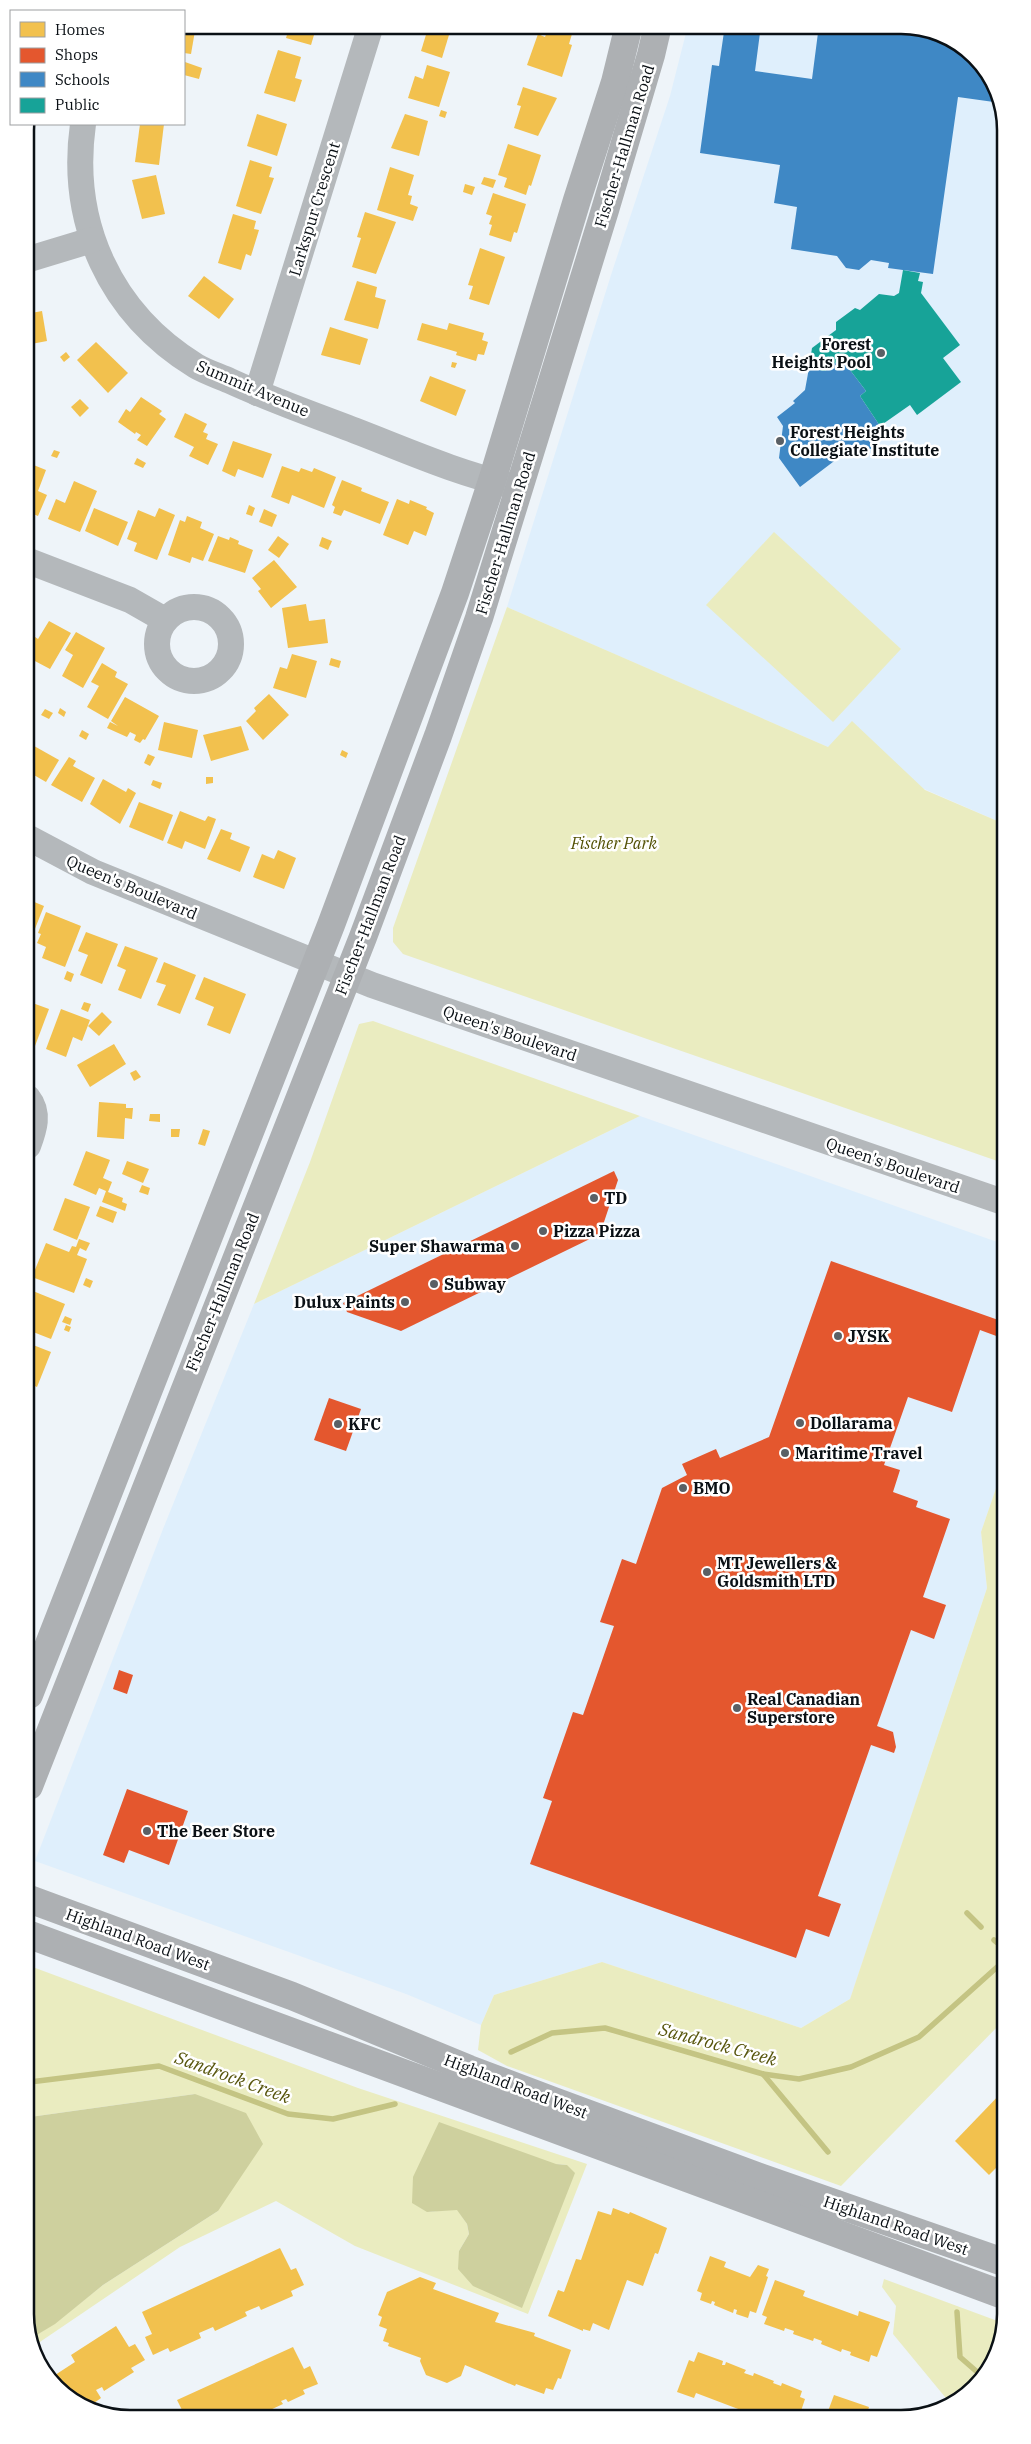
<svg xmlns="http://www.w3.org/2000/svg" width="1031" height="2444" viewBox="0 0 1031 2444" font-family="'IBM Plex Serif',serif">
	<rect width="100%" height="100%" fill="#eef4f9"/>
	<g fill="#dfeffc">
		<polygon points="688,25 908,25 965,47 1001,97 1002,823 507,607 611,275 670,96"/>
		<polygon points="640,1116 1003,1244 1004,1465 981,1532 987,1588 850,1999 801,2028 602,1962 494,1995 481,2025 406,1994 35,1861 163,1529 254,1304"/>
	</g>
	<g fill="#eaecc0" fill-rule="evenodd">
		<polygon points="774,532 901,649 833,722 706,605"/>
		<polygon points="507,607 828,747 852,721 925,790 1002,823 1003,1163 403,954 393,942 393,928"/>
		<polygon points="373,1021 640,1116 254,1304 310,1162 359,1024"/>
		<polygon points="1004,1465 1005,2019 841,2186 507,2066 478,2050 481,2025 494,1995 602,1962 801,2028 850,1999 987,1588 981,1532"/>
		<path d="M30,1966l328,122 229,76 -59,150 -173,-68 -79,-45 -96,46 -149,101 -1,-9 25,-16 48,-38 115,-74 -23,-117 -165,23zM556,2164l11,1 -108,86 10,-17 -2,-10 -10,-15 -30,3z"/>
		<polygon points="884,2279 1003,2323 984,2378 950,2403 893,2334 896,2306 882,2287"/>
	</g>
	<g fill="#ced09e">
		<polygon points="195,2094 246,2113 263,2144 218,2211 103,2285 55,2324 30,2339 30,2117"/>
		<polygon points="439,2122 556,2164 567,2165 575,2173 522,2308 473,2286 458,2269 459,2251 469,2234 467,2224 457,2210 427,2212 412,2203 413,2177"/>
	</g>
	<g fill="#f2c14e">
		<polygon points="184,25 196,25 191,54 184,53"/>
		<polygon points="290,25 317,25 311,45 286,38"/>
		<polygon points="429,25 452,25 442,58 421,51"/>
		<polygon points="549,27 572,34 569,44 572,45 562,77 527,65 538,34 545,37"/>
		<polygon points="278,50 301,57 295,78 302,80 295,102 264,93"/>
		<polygon points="185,62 202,68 199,79 184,75"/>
		<polygon points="427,65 450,72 439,107 408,98 415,76 423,79"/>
		<polygon points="523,87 557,98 538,136 514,128 521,106 517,105"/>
		<polygon points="441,110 447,112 445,118 439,116"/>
		<polygon points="257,114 287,124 277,156 247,146"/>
		<polygon points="405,114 428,121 419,156 391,148"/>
		<polygon points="140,124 164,124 159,165 135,162"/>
		<polygon points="508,144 541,155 531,186 529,185 526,195 504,187 507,178 498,175"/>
		<polygon points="25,146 29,146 27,171 25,171"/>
		<polygon points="250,160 272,167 269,177 274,178 261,214 236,206"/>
		<polygon points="390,167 414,175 408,195 412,196 410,204 418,207 413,221 377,210"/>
		<polygon points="156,175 165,214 142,219 132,180"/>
		<polygon points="484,177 496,180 493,188 481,184"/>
		<polygon points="465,184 475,187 472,195 463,192"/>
		<polygon points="25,193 29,212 25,212"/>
		<polygon points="493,193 526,204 517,233 514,232 511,242 489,235 492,225 489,224 492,216 486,214"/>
		<polygon points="365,212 396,222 376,274 352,267 361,238 357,237"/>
		<polygon points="233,214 256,221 254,229 259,230 251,256 246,254 241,270 218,263"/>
		<polygon points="480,248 505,257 489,305 469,299 473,286 468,285"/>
		<polygon points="204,276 234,299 219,319 188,296"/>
		<polygon points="357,281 377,287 375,297 386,300 378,329 344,320"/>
		<polygon points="42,311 47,341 26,345 26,314"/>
		<polygon points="422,323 447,330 449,323 484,333 482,340 488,342 484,355 478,354 476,361 456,355 457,352 417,340"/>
		<polygon points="330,327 368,339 360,365 321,355"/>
		<polygon points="96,342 128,373 108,393 77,360"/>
		<polygon points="66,352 70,357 64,362 60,357"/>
		<polygon points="452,362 457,363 455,368 451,367"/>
		<polygon points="430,376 466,390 456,416 420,401"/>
		<polygon points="141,397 162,411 159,414 166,419 147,446 137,440 141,435 136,432 135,434 118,422 126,409 130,412"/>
		<polygon points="80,399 89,408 80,417 71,407"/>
		<polygon points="185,413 207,424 203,432 208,434 206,439 218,444 208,465 189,456 194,447 174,437"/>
		<polygon points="233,441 272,454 263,478 238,469 235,477 222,471"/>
		<polygon points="54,450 60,452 57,458 51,456"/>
		<polygon points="137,458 146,463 143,468 134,464"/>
		<polygon points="26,462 46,470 38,491 47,495 38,516 26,511"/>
		<polygon points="282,466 299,472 301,468 312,472 314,468 336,477 324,508 292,495 289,504 271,497"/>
		<polygon points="342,480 362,488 361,491 389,502 380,524 344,510 341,516 333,513 335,507 332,505"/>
		<polygon points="74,481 97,491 80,532 48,519 56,499 65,503"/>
		<polygon points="397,499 409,504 410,500 427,507 426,509 434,513 426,536 414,531 408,545 383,535"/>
		<polygon points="249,505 255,508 252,516 246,514"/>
		<polygon points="94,508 128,522 118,546 85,531"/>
		<polygon points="159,508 175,515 157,560 134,551 137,543 127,539 138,510 155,517"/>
		<polygon points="264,509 277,515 272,527 259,522"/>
		<polygon points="187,516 202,522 200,528 214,534 203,561 192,557 190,563 168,555 180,520 185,522"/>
		<polygon points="218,536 229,540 230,537 239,541 238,544 253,550 245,573 208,561"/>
		<polygon points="278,536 289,544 279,558 268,550"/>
		<polygon points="322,537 332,541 328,550 319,546"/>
		<polygon points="274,560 297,587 271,608 258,591 261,589 252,578"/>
		<polygon points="306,604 309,621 325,619 328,643 288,648 282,608"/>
		<polygon points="26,616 34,621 26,635"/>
		<polygon points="49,621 71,633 50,669 33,660 27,672 26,645 32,635 38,639"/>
		<polygon points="76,632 105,648 83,688 62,676 73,655 65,650"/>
		<polygon points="292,654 317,661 306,698 273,688 280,667 287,669"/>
		<polygon points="331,658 341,661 339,668 329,665"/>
		<polygon points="102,663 117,672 115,677 128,684 108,719 87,707 99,686 91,682"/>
		<polygon points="269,694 289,715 263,740 246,721 256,711 254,708"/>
		<polygon points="125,697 159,716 145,740 143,739 140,743 134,740 136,735 130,732 127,737 107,728 110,722 118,726 111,721"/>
		<polygon points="60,708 66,712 64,717 58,713"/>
		<polygon points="45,709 53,713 49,719 41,715"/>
		<polygon points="164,722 198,730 192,758 158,750"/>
		<polygon points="241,726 249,750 211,761 203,735"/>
		<polygon points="82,730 89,734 86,740 79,736"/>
		<polygon points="27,742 59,760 46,782 27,771"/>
		<polygon points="342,750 348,753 346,758 340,755"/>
		<polygon points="148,754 155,757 150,766 144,763"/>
		<polygon points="69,757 76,761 73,766 95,778 82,802 51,785"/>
		<polygon points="206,777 213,777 213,783 206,784"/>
		<polygon points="103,779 126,792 128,788 136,793 120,824 90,804"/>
		<polygon points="153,780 162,783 160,789 151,785"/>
		<polygon points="139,802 173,815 163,841 129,827"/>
		<polygon points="180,811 205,821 208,816 216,819 205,849 185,841 182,849 167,843"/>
		<polygon points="221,829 232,833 230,839 250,847 240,872 207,859"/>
		<polygon points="278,850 296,858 284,889 253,877 262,854 274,859"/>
		<polygon points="27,899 44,906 27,949"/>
		<polygon points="46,912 81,926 65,967 42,958 46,947 37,943 41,934 38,933"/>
		<polygon points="86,932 118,944 102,984 80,975 88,955 78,951"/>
		<polygon points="125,946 158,958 141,999 118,990 126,970 117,966"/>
		<polygon points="164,962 196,975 180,1014 157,1005 166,985 156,982"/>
		<polygon points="67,971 74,974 71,982 64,979"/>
		<polygon points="204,977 246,994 230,1034 207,1025 214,1007 195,999"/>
		<polygon points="27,1001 49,1009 35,1046 27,1043"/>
		<polygon points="84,1002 91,1004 88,1012 81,1009"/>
		<polygon points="61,1009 90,1020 82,1041 73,1037 66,1057 46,1049"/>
		<polygon points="102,1012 112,1022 99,1036 88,1026"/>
		<polygon points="114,1044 126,1064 90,1087 77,1065"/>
		<polygon points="136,1070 141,1077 134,1081 130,1073"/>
		<polygon points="99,1102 126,1104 126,1108 133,1108 132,1119 125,1118 124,1139 97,1137"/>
		<polygon points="150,1114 160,1114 160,1122 149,1121"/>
		<polygon points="171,1129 180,1129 179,1137 171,1137"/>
		<polygon points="203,1129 210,1131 205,1146 198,1144"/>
		<polygon points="86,1151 110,1160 103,1178 112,1182 108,1192 123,1198 122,1202 127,1204 125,1211 102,1202 106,1191 99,1188 96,1195 73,1185"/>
		<polygon points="127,1161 149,1169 143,1183 122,1174"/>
		<polygon points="142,1185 150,1188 148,1195 139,1192"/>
		<polygon points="65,1198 90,1207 77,1240 53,1230"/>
		<polygon points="100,1206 117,1212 113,1223 96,1216"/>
		<polygon points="79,1239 90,1243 86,1251 80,1248 77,1255 87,1259 74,1293 32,1277 46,1243 69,1252 72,1246 76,1247"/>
		<polygon points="86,1278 93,1281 90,1288 83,1285"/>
		<polygon points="28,1289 65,1304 51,1339 28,1330"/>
		<polygon points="65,1316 72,1319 70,1325 62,1322"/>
		<polygon points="66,1325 71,1327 69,1332 64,1330"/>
		<polygon points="28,1343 51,1352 37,1387 28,1383"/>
		<polygon points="1005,2089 1006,2158 989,2175 955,2141"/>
		<polygon points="613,2208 629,2214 630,2212 667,2228 658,2254 655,2253 643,2286 627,2280 609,2330 593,2323 590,2331 583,2329 583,2331 548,2316 558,2290 564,2292 576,2259 581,2260 598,2211 611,2215"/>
		<polygon points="280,2248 291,2270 296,2268 304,2285 291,2291 293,2296 261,2310 259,2306 245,2312 247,2316 215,2331 213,2327 199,2333 201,2338 170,2352 168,2348 153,2355 145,2337 152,2334 142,2312"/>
		<polygon points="710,2256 726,2262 724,2267 750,2277 758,2265 769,2269 766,2276 768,2277 756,2313 750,2311 748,2318 736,2314 737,2310 734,2309 733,2313 714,2305 715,2302 712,2301 711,2304 700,2300 702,2293 697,2291"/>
		<polygon points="420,2277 436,2283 433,2289 499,2313 495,2322 535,2333 534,2336 571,2350 561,2379 558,2378 553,2390 546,2388 544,2394 516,2384 515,2386 465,2365 461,2376 447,2383 426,2375 420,2361 421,2358 388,2346 389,2343 383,2341 387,2329 379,2326 382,2317 378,2315 387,2292"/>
		<polygon points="775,2280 805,2291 803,2296 858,2316 859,2311 890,2322 877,2357 871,2355 869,2362 850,2355 851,2352 842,2349 841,2352 821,2344 822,2341 814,2338 813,2341 793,2334 794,2331 785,2328 784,2331 764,2324 767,2317 762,2315"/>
		<polygon points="116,2326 129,2347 135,2344 145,2360 131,2368 134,2372 104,2391 102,2387 96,2390 101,2398 94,2403 97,2407 95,2408 66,2397 52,2377 75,2362 71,2355"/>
		<polygon points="293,2347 304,2369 310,2366 318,2384 303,2390 305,2394 288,2402 286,2399 281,2401 283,2404 253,2418 249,2415 243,2418 186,2418 177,2400"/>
		<polygon points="698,2352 723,2361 722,2365 725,2365 726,2362 746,2370 744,2373 753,2376 754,2373 774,2381 773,2383 781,2386 782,2383 802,2391 800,2397 805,2399 800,2414 754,2415 696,2393 694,2398 677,2392 689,2360 694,2362"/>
		<polygon points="834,2395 869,2407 867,2414 827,2414"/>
	</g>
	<g fill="#e4572e">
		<polygon points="614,1171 618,1180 600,1234 401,1331 347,1312 343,1303"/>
		<polygon points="831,1261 1004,1322 1004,1326 999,1337 980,1330 952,1412 908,1397 884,1465 900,1470 893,1492 918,1501 916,1507 950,1519 923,1597 946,1605 934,1639 911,1630 877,1726 893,1732 896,1747 894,1753 871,1745 818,1896 841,1904 829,1937 806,1929 796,1958 530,1864 552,1801 543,1798 573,1712 583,1715 614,1626 600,1622 622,1559 636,1564 662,1488 687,1475 682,1464 716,1449 720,1458 769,1437"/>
		<polygon points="329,1398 361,1409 346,1451 314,1440"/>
		<polygon points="119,1670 133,1675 127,1694 113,1689"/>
		<polygon points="127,1789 188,1811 169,1865 129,1850 124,1863 103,1855"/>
	</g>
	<g fill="#3f88c5">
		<polygon points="725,25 761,25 755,71 812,79 819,25 908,25 965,47 1001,97 1001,103 958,97 933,274 888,268 889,263 871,260 859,270 846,268 837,256 791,249 797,207 774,203 780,165 700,153 712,65 719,66"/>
		<polygon points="839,360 844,362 866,391 860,396 880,426 877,450 854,446 800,487 779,458 783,426 777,417 795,403 793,401 805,390 809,368 825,371"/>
	</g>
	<polygon fill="#17a398" points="903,270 920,273 918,281 923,282 921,293 960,345 943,358 961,382 917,415 910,405 880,426 860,396 866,391 844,362 839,360 825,371 809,368 812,348 836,330 836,322 855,308 860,310 879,294 894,296 899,293"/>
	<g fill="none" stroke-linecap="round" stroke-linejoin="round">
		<g stroke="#c4c483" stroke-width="5.5">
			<polyline points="967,1913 981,1927"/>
			<polyline points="994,1940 1005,1949"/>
			<polyline points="511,2052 552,2033 605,2028 763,2074 799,2079 851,2067 919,2037 1005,1960"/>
			<polyline points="763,2074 828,2152"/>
			<polyline points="30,2082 159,2066 288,2114 333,2119 395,2104"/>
			<polyline points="957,2312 960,2357 984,2378"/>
		</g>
		<g stroke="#b4b8bb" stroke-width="26">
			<path d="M83,124c-14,99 27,189 113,242 10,6 23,10 34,15 37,17 75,31 113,45 56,21 112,47 171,60"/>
			<polyline points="26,260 92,240"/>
			<polyline points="257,393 371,25"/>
			<polyline points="26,560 130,600 165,620"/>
			<circle cx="194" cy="644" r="37"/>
			<polyline points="27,837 93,872 372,985 1003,1202"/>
			<path d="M28,1098c12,15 6,32 0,48"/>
		</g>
		<g stroke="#adb0b3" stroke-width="28">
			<polyline points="29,1695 331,925 455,593 492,481 577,200 615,82 629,25"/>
			<polyline points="29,1786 363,937 438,736 479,618 605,210 651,55 658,25"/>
			<polyline points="29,1899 292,1996 469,2069 554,2101 762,2178 1006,2263"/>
			<polyline points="30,1935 1006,2296"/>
		</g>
	</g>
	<g fill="#5a6065" stroke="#fff" stroke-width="2">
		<circle cx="881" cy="353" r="5"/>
		<circle cx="780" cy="441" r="5"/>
		<circle cx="594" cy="1198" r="5"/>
		<circle cx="543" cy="1231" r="5"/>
		<circle cx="515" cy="1246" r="5"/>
		<circle cx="434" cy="1284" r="5"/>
		<circle cx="405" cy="1302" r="5"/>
		<circle cx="838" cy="1336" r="5"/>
		<circle cx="800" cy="1423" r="5"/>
		<circle cx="338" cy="1424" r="5"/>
		<circle cx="785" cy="1453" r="5"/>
		<circle cx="683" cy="1488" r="5"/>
		<circle cx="707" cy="1572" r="5"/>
		<circle cx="737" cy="1708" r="5"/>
		<circle cx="147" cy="1831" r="5"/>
	</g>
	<g text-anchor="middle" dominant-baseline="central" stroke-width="5" stroke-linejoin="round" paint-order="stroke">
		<g font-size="16" fill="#0a1015" stroke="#fff">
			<text transform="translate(624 146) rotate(-73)">Fischer-Hallman Road</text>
			<text transform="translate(314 209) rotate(-73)">Larkspur Crescent</text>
			<text transform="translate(253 388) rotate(23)">Summit Avenue</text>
			<text transform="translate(505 533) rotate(-73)">Fischer-Hallman Road</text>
			<text transform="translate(132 887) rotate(23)">Queen's Boulevard</text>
			<text transform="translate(370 915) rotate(-69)">Fischer-Hallman Road</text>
			<text transform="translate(510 1033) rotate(19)">Queen's Boulevard</text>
			<text transform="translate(893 1165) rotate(19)">Queen's Boulevard</text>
			<text transform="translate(222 1292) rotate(-68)">Fischer-Hallman Road</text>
			<text transform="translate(138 1939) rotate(20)">Highland Road West</text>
			<text transform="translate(516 2086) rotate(21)">Highland Road West</text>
			<text transform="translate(896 2225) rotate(19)">Highland Road West</text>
		</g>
		<g font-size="16" font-weight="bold" fill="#0a1015" stroke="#fff" text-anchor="start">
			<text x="871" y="344" text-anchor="end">Forest<tspan x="871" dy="18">Heights Pool</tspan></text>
			<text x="790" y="432">Forest Heights<tspan x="790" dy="18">Collegiate Institute</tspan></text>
			<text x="604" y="1198">TD</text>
			<text x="553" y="1231">Pizza Pizza</text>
			<text x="505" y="1246" text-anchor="end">Super Shawarma</text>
			<text x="444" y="1284">Subway</text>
			<text x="395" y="1302" text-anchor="end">Dulux Paints</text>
			<text x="848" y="1336">JYSK</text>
			<text x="810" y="1423">Dollarama</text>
			<text x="348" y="1424">KFC</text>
			<text x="795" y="1453">Maritime Travel</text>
			<text x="693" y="1488">BMO</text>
			<text x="717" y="1563">MT Jewellers &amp;<tspan x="717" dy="18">Goldsmith LTD</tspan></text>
			<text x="747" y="1699">Real Canadian<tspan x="747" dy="18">Superstore</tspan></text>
			<text x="157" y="1831">The Beer Store</text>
		</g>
		<g font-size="16" font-style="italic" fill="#535104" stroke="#fff">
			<text x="614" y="843">Fischer Park</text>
		</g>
		<g font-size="18" font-style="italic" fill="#57550c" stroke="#fff">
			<text transform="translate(718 2044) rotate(15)">Sandrock Creek</text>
			<text transform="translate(233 2077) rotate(20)">Sandrock Creek</text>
		</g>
	</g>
	<path d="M0 0H1031V2444H0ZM130 34H901A96 96 0 0 1 997 130V2314A96 96 0 0 1 901 2410H130A96 96 0 0 1 34 2314V130A96 96 0 0 1 130 34Z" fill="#fff" fill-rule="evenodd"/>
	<path fill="none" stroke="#0a1015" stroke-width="2.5" d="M130 34H901A96 96 0 0 1 997 130V2314A96 96 0 0 1 901 2410H130A96 96 0 0 1 34 2314V130A96 96 0 0 1 130 34Z"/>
	<rect x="10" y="10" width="175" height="115" fill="#ffffff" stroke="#9d9fa1"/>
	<rect x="20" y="22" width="25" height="15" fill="#f2c14e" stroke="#9d9fa1"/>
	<text x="55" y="35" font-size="15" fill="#0a1015">Homes</text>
	<rect x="20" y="48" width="25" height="15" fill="#e4572e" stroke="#9d9fa1"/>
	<text x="55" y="60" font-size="15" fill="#0a1015">Shops</text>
	<rect x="20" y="72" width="25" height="15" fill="#3f88c5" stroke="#9d9fa1"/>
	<text x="55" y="85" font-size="15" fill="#0a1015">Schools</text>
	<rect x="20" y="98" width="25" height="15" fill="#17a398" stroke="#9d9fa1"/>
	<text x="55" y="110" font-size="15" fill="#0a1015">Public</text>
</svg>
